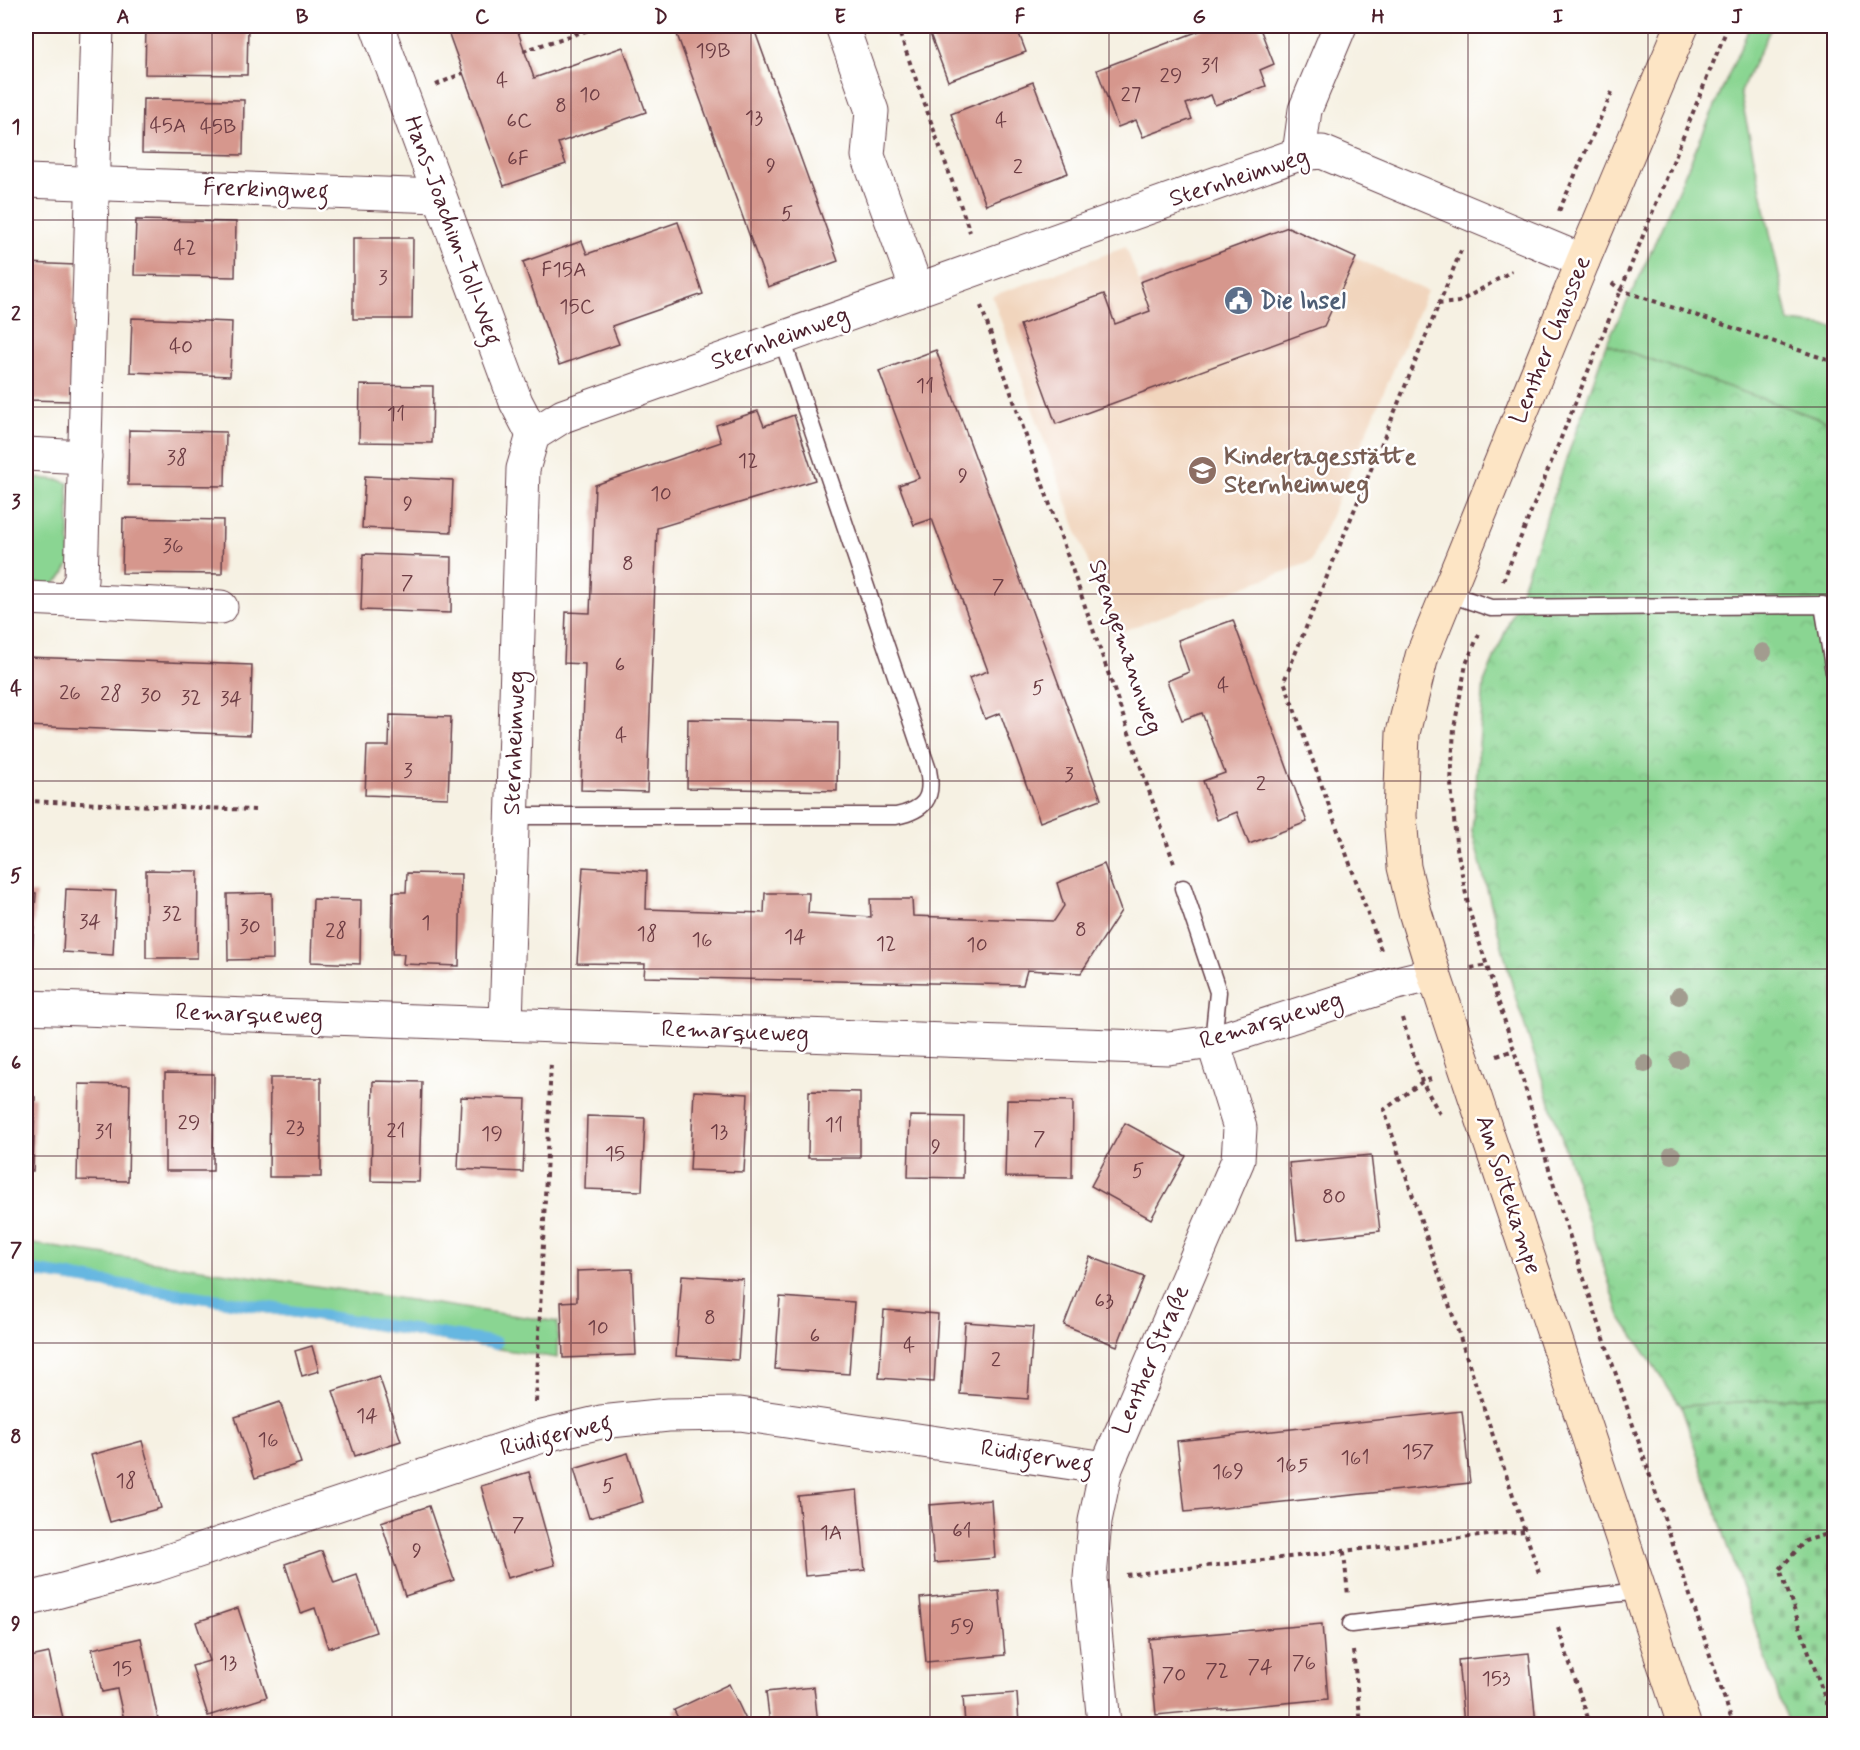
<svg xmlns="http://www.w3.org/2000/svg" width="1860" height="1750" viewBox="0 0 1860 1750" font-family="Mynerve,sans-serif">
	<defs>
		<pattern id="cemetery-stones" width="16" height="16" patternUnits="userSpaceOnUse" patternTransform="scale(1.5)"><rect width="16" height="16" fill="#8ad592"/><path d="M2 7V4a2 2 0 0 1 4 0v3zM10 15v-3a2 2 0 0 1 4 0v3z" fill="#79b67e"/></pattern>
		<pattern id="park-crowns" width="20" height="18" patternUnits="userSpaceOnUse" patternTransform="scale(1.5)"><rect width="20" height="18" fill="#8ad592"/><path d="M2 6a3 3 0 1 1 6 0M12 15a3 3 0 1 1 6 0" fill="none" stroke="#79b67e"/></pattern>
	</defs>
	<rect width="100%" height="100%" fill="#fff"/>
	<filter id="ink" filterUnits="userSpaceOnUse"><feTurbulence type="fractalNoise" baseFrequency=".0167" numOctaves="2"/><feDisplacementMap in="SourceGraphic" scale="12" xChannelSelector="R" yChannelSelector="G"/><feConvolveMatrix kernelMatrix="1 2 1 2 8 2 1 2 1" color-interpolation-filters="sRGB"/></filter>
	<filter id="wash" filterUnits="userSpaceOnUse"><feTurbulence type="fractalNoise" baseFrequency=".008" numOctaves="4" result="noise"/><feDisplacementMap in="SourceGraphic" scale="24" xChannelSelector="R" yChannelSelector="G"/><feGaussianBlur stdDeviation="1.35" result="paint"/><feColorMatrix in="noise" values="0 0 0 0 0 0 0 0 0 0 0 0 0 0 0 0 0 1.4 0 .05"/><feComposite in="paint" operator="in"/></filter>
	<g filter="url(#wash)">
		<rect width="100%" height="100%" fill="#f6f1e3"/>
		<polygon fill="#f1d5bd" points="1126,247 1176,380 1324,326 1356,258 1427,291 1311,562 1114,634 992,296"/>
		<g fill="#8ad592" stroke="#6a7a5e" stroke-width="1.5">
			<polygon points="1750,26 1772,26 1740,92 1789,322 1834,327 1834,424 1606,344 1641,274"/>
			<polygon points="26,477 60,480 68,483 70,563 62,577 54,584 26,583"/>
			<polygon points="26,1243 558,1322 557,1358 26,1275"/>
		</g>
		<polygon fill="url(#cemetery-stones)" stroke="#6a7a5e" stroke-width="1.5" points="1834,1395 1834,1724 1788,1724 1681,1406"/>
		<polygon fill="url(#park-crowns)" stroke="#6a7a5e" stroke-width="1.5" points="1606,344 1834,424 1834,1395 1681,1406 1620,1316 1516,999 1472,832 1484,683 1515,608"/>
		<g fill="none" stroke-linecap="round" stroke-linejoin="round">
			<polyline stroke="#66b7e1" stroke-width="12" points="26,1270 496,1343"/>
		</g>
		<g id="blocks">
			<g fill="#d6978d">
				<polygon points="146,26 248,26 247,75 145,74"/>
				<polygon points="446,26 516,26 534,78 623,47 646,112 558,143 566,164 504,186"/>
				<polygon points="674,26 753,26 838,261 768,287"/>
				<polygon points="927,26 1016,26 1026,52 948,81"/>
				<polygon points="1212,26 1259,26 1274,64 1260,70 1266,86 1215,105 1211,95 1186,104 1192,119 1143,137 1136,120 1118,127 1097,70"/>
				<polygon points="1033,82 1068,173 986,205 951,114"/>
				<polygon points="143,99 244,100 243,155 142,153"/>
				<polygon points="136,220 236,222 235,277 134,275"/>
				<polygon points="678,222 703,294 612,326 619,344 559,365 523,262 582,241 587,254"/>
				<polygon points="1288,227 1356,258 1324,326 1056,424 1020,325 1104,294 1115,324 1150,311 1140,282"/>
				<polygon points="353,238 413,238 412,319 353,319"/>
				<polygon points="27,263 75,265 70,401 26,400"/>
				<polygon points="132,318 232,322 230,376 130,372"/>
				<polygon points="936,350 1101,799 1040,822 1000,713 985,719 969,678 988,671 932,519 914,525 899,485 919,478 879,371"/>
				<polygon points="360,385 433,386 432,443 359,442"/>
				<polygon points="758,411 764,426 794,415 815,480 657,528 647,792 581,790 585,664 564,663 566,612 590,613 595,485 721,442 716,425"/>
				<polygon points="129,430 226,432 225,486 128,485"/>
				<polygon points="365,476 453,480 451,532 362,528"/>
				<polygon points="123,518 223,520 222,574 122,573"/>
				<polygon points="363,554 452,557 451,613 361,610"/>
				<polygon points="1233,620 1307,822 1249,844 1237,812 1217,820 1203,781 1225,773 1202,713 1182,720 1167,681 1189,672 1178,640"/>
				<polygon points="26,657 252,665 250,735 26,726"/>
				<polygon points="390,715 451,717 448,798 365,795 367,746 389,746"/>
				<polygon points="688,719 838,722 837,791 687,788"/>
				<polygon points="1104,864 1121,911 1081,973 1027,970 1023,985 644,977 645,964 577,963 583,867 647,871 646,909 764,913 765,893 809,893 808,913 871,917 870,899 912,899 913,916 1054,921 1064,906 1057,883"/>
				<polygon points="146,870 198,871 197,958 146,958"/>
				<polygon points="407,873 461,874 459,966 403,964 404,954 392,954 393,892 406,892"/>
				<polygon points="66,889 116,891 113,955 63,952"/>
				<polygon points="26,893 36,893 32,954 26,953"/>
				<polygon points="272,893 273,959 228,960 227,894"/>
				<polygon points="313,899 361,900 360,964 311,962"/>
				<polygon points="165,1073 214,1074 213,1171 165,1171"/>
				<polygon points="270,1078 321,1078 321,1177 269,1177"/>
				<polygon points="373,1081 422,1082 419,1182 371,1181"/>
				<polygon points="79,1084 130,1085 128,1181 77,1180"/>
				<polygon points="694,1091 748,1094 744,1172 690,1170"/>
				<polygon points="809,1091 860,1092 860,1158 808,1158"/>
				<polygon points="26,1096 35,1097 33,1171 26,1171"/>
				<polygon points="461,1097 526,1099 523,1172 458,1169"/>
				<polygon points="1007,1100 1073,1101 1072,1178 1005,1177"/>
				<polygon points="587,1116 645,1118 642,1191 585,1189"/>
				<polygon points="910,1116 964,1117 963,1178 908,1177"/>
				<polygon points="1125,1123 1186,1156 1151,1219 1091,1186"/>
				<polygon points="1371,1155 1380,1231 1297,1240 1289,1163"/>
				<polygon points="1090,1257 1144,1277 1117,1346 1064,1325"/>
				<polygon points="632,1269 636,1355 563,1358 561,1302 577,1301 577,1271"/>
				<polygon points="682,1275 743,1279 738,1360 676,1356"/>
				<polygon points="780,1297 854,1302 849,1374 775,1369"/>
				<polygon points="884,1310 938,1314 934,1382 879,1378"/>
				<polygon points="965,1322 1033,1327 1028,1399 960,1394"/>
				<polygon points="312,1346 319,1371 302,1376 295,1351"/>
				<polygon points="379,1376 401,1441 355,1456 333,1391"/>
				<polygon points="280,1402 301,1463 255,1478 235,1417"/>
				<polygon points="1462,1411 1470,1483 1185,1512 1177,1441"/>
				<polygon points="142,1441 161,1508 110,1522 91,1455"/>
				<polygon points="628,1453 643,1502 589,1518 574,1469"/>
				<polygon points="529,1472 555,1565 507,1578 481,1486"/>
				<polygon points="857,1490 865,1570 805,1576 798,1496"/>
				<polygon points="991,1500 995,1558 934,1563 929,1505"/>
				<polygon points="429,1506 454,1580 405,1596 381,1522"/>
				<polygon points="322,1551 334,1583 357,1575 376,1632 328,1648 315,1608 301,1613 285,1564"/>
				<polygon points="999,1591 1005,1655 926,1662 920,1598"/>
				<polygon points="238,1608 267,1697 208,1716 192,1666 209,1661 196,1622"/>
				<polygon points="1322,1624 1328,1699 1156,1715 1149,1639"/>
				<polygon points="141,1638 159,1724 125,1724 117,1689 102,1692 92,1649"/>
				<polygon points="49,1653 64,1724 26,1724 26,1658"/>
				<polygon points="1529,1653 1536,1724 1464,1724 1458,1660"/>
				<polygon points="729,1684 748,1724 681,1724 674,1710"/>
				<polygon points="814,1687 818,1724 770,1724 766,1692"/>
				<polygon points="1017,1693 1019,1724 965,1724 963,1697"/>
			</g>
		</g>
	</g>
	<g filter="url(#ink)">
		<use href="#blocks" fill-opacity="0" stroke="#643e47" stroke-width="1.5"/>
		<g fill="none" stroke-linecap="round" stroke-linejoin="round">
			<defs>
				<g id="lane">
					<polyline points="1447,593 1491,608 1823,605 1834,672"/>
					<path d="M513,816h383c28,-6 38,-17 32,-46l-146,-431"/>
					<polyline points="1183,888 1218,992 1213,1042"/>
					<polyline points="1351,1624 1639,1591"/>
				</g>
				<g id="street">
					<polyline points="377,26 516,402 533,435"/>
					<polyline points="842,26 872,111 868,156 917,290"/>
					<polyline points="1299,154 1305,110 1340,26"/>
					<polyline points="26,181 438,196"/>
					<polyline points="26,454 85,457"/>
					<polyline points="26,598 70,600 81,580 97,26"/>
					<polyline points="70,600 221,607"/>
					<polyline points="26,1007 1168,1048 1213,1042 1393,984 1434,974"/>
					<polyline points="506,1024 523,469 533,435 563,416 1299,154 1322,152 1583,261"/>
					<polyline points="26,1600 156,1565 542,1436 601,1422 668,1415 740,1414 1106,1468"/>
					<polyline points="1104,1724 1090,1578 1095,1521 1106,1468 1238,1160 1240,1128 1213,1042"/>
				</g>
				<polyline id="secondary" points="1682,26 1583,261 1422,656 1403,733 1400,816 1404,867 1415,912 1434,974 1684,1724"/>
			</defs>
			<use href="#lane" stroke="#643e47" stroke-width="19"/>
			<use href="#street" stroke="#643e47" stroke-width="35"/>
			<use href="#secondary" stroke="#643e47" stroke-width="35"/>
			<g stroke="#643e47" stroke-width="4" stroke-dasharray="4.5 4.5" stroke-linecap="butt">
				<polyline points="897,26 970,232"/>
				<polyline points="523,51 601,26"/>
				<polyline points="436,85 463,73"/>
				<polyline points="1559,211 1612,92"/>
				<polyline points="1612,283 1621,290 1834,362"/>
				<polyline points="1438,304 1459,302 1512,271"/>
				<polyline points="981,306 1174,863"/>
				<polyline points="1503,581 1728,26"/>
				<polyline points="1479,634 1466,664 1454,728 1451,783 1456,843 1469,910 1514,1050 1562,1213 1733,1724"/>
				<polyline points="26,801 255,810"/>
				<polyline points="1381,950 1284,681 1462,248"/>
				<polyline points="1471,968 1488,965"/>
				<polyline points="1402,1018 1422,1082 1441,1116"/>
				<polyline points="1497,1056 1514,1050"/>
				<polyline points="1431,1079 1422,1082 1384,1110 1540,1576"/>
				<polyline points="536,1402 551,1062"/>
				<polyline points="1834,1532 1805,1541 1780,1569 1834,1724"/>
				<polyline points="1344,1552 1348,1596"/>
				<polyline points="1126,1575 1525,1531"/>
				<polyline points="1558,1628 1590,1724"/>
				<polyline points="1353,1651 1361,1724"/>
			</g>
			<use href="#lane" stroke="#fff" stroke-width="16"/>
			<use href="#street" stroke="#fff" stroke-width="33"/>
			<use href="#secondary" stroke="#fde5c5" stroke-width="33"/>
		</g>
		<g fill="#a29c8f">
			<circle cx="1763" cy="652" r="9"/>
			<circle cx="1679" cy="996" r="9"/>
			<circle cx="1679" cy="1060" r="9"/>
			<circle cx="1645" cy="1064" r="9"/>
			<circle cx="1672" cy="1155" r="9"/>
		</g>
	</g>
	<path fill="none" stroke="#4a1f2b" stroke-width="1.5" stroke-opacity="0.55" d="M212,26v1698M392,26v1698M571,26v1698M751,26v1698M930,26v1698M1109,26v1698M1289,26v1698M1468,26v1698M1648,26v1698M26,220h1808M26,407h1808M26,594h1808M26,781h1808M26,969h1808M26,1156h1808M26,1343h1808M26,1530h1808"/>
	<defs>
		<symbol id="civic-disc" viewBox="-11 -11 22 22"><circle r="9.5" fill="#5c6f8a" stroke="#fff"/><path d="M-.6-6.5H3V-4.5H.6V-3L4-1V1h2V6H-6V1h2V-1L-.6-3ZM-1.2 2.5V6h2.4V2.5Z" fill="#fff"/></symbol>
		<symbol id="school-disc" viewBox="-11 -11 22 22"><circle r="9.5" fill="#8d6e63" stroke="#fff"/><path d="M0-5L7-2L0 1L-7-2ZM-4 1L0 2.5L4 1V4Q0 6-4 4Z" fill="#fff"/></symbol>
	</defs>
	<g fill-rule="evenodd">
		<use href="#civic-disc" x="1222" y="284" width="33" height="33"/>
		<use href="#school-disc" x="1186" y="454" width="33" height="33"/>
	</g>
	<g text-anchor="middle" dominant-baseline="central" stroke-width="5" stroke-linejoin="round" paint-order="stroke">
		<g font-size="21" fill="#6d3d44">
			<text x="713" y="51">19B</text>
			<text x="1210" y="66">31</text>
			<text x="1171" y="76">29</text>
			<text x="502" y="81">4</text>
			<text x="590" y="95">10</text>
			<text x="1131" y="95">27</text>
			<text x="561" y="106">8</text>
			<text x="754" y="118">13</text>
			<text x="519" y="121">6C</text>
			<text x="1001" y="121">4</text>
			<text x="168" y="126">45A</text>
			<text x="218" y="127">45B</text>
			<text x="518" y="159">6F</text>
			<text x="771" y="166">9</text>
			<text x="1018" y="167">2</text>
			<text x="787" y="214">5</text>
			<text x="185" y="248">42</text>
			<text x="564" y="270">F15A</text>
			<text x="383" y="278">3</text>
			<text x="577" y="307">15C</text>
			<text x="181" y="347">40</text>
			<text x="925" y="386">11</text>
			<text x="396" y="414">11</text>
			<text x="177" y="458">38</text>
			<text x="748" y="461">12</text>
			<text x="963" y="476">9</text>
			<text x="661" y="494">10</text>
			<text x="408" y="504">9</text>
			<text x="173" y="546">36</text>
			<text x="628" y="564">8</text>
			<text x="407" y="583">7</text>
			<text x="998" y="587">7</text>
			<text x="620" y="665">6</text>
			<text x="1223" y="686">4</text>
			<text x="1038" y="688">5</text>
			<text x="70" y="693">26</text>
			<text x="111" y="694">28</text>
			<text x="151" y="696">30</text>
			<text x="191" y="698">32</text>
			<text x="231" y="699">34</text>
			<text x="621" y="736">4</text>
			<text x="408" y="771">3</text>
			<text x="1069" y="775">3</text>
			<text x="1261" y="784">2</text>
			<text x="172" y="914">32</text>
			<text x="90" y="922">34</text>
			<text x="426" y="923">1</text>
			<text x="250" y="927">30</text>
			<text x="1081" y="930">8</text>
			<text x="336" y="931">28</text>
			<text x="647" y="934">18</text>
			<text x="795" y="937">14</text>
			<text x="702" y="940">16</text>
			<text x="886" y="944">12</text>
			<text x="977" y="945">10</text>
			<text x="189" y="1123">29</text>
			<text x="834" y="1125">11</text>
			<text x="295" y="1128">23</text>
			<text x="396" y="1131">21</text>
			<text x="104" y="1132">31</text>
			<text x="719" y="1132">13</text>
			<text x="492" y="1134">19</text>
			<text x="1039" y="1139">7</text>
			<text x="936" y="1147">9</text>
			<text x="615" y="1154">15</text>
			<text x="1138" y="1171">5</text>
			<text x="1334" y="1197">80</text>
			<text x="1104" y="1301">63</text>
			<text x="710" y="1318">8</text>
			<text x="598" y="1328">10</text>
			<text x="815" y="1336">6</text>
			<text x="909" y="1346">4</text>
			<text x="996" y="1360">2</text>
			<text x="367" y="1416">14</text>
			<text x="268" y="1440">16</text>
			<text x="1418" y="1452">157</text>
			<text x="1355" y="1458">161</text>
			<text x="1292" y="1465">165</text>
			<text x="1228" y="1472">169</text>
			<text x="126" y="1481">18</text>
			<text x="608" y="1486">5</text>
			<text x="518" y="1525">7</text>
			<text x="962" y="1531">61</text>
			<text x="831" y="1533">1A</text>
			<text x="417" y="1551">9</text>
			<text x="962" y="1627">59</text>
			<text x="228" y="1663">13</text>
			<text x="1304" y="1663">76</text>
			<text x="1260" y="1667">74</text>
			<text x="122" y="1669">15</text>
			<text x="1217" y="1671">72</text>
			<text x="1174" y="1675">70</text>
			<text x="1496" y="1679">153</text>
		</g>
		<g font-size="24" fill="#4a1f2b" stroke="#fff">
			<text transform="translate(1239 178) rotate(-18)">Sternheimweg</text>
			<text transform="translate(266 190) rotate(2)">Frerkingweg</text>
			<text transform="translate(452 231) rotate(70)">Hans-Joachim-Toll-Weg</text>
			<text transform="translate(780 339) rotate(-20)">Sternheimweg</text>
			<text transform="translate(1551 340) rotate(-68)">Lenther Chaussee</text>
			<text transform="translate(1125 647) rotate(71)">Spengemannweg</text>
			<text transform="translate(515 743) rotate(-88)">Sternheimweg</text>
			<text transform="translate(249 1015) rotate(2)">Remarqueweg</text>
			<text transform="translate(1271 1021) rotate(-17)">Remarqueweg</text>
			<text transform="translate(735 1032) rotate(2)">Remarqueweg</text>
			<text transform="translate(1508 1195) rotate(72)">Am Soltekampe</text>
			<text transform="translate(1152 1360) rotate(-67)">Lenther Straße</text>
			<text transform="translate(556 1436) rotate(-14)">Rüdigerweg</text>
			<text transform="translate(1037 1457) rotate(9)">Rüdigerweg</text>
		</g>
		<g font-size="24" font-weight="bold" fill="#4e5e75" stroke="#fff" text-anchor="start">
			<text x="1260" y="301">Die Insel</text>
		</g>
		<g font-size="24" font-weight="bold" fill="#785e54" stroke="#fff" text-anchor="start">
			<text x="1224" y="457">Kindertagesstätte<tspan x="1224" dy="28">Sternheimweg</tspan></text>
		</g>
	</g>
	<rect width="1860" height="1750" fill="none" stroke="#fff" stroke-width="66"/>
	<rect x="33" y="33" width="1794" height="1684" fill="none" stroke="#4a1f2b" stroke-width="2"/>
	<g font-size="20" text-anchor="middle" font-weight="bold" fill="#4a1f2b">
		<text x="123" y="23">A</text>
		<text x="302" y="23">B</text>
		<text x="482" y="23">C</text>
		<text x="661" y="23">D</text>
		<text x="840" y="23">E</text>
		<text x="1020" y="23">F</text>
		<text x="1199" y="23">G</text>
		<text x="1378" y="23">H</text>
		<text x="1558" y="23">I</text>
		<text x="1737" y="23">J</text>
		<text x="16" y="133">1</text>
		<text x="16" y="320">2</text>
		<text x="16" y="508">3</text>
		<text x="16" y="695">4</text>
		<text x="16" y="882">5</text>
		<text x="16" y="1069">6</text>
		<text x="16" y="1256">7</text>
		<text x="16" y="1443">8</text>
		<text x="16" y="1630">9</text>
	</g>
</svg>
